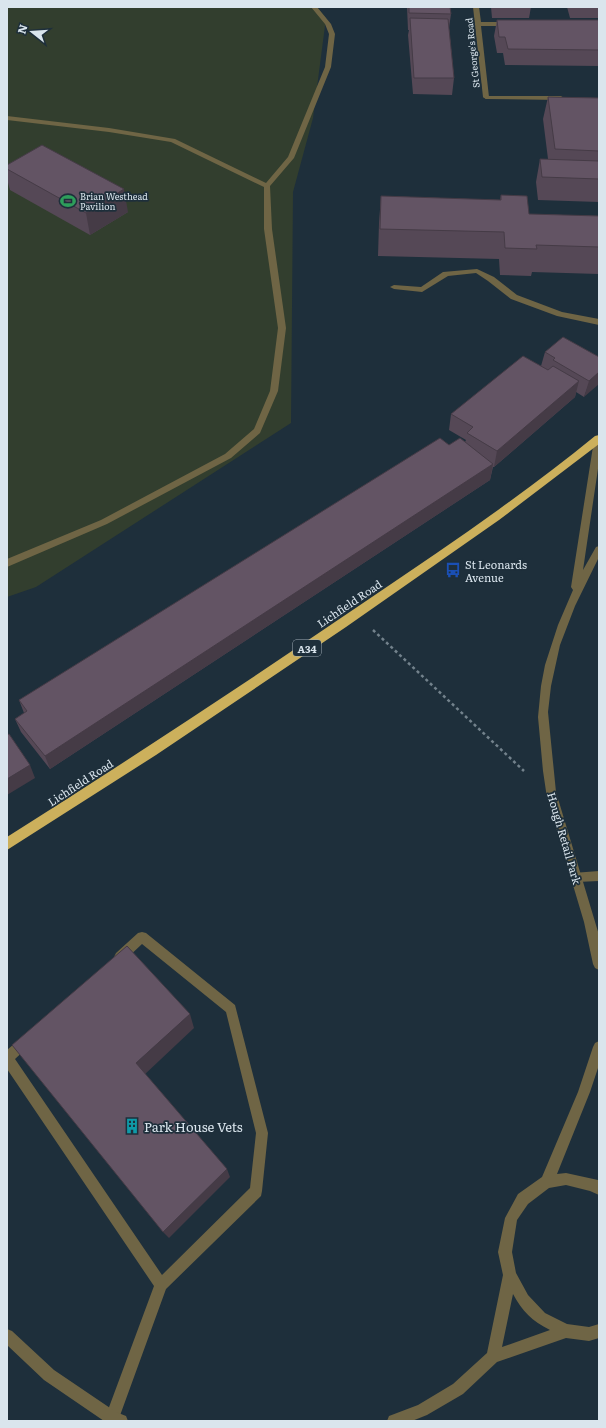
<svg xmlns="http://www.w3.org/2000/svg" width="606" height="1428" viewBox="0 0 606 1428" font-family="Literata,serif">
	<rect width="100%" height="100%" fill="#1e2f3b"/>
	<polygon fill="#323e2e" points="7,7 317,7 326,18 313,118 293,192 291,423 36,587 7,597"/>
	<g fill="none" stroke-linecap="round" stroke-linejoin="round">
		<polyline stroke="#73828c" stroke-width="2.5" stroke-dasharray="3 3" stroke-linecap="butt" points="373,630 524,771"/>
		<g fill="#6f6545" fill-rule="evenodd">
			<polygon points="311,7 317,7 331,24 335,34 331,67 294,158 270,186 272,229 286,328 278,391 260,433 231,458 107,524 7,567 7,559 101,520 225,454 254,429 270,391 278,328 264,229 264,187 171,142 109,132 7,120 7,116 109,128 175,139 266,183 288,157 325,67 329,34 325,24"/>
			<polygon points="484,96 561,96 564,98 561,100 486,99 483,97"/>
			<polygon points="599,871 599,881 577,882 573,881 572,877 573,873"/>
			<polygon points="142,932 146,933 235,1005 268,1133 262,1191 261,1196 166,1289 118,1421 106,1421 105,1418 154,1286 7,1069 7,1050 21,1038 25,1036 29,1038 31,1042 29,1046 15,1059 162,1275 250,1188 256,1133 226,1012 142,944 124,961 120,963 116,961 114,957 116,953 138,933"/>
		</g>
		<g fill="#6f6545" fill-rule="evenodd">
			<polygon points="473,7 479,7 481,22 509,22 512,24 509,26 481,26 489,97 486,99 483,97"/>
			<polygon points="477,269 494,277 517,295 562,312 599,319 599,325 557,316 511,299 488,281 476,273 448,276 422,292 394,289 390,287 394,285 421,287 443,272"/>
			<polygon points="598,437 599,462 583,570 596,547 599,546 599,557 575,606 560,645 551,686 548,712 556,792 599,935 599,970 595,968 593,964 584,922 547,798 543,771 538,717 541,686 545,665 558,625 573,590 571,587 594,440"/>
			<path d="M599,1041v24l-9,27 -33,82 9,-1 32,7 1,1v14l-9,-4 -24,-6 -17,3 -21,16 -11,16 -5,32 4,21 12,22 17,18 22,11 22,3 10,-3v14l-10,3 -23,-3 -69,24 -34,32 -36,21 -15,6h-25l2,-5 29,-11 35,-21 34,-31 16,-78 -5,-23 7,-34 13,-24 24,-17 36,-85 15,-45 2,-4zM513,1294c9,17 19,27 37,36l-48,17z"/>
			<polygon points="7,1329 12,1331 54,1370 116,1412 126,1416 128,1421 104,1421 44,1380 7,1345"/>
		</g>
		<path fill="#ccb05c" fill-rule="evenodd" d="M599,435v9l-100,76 -153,107 -190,128 -149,95v-13c122,-77 243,-157 362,-238 77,-52 154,-104 226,-163z"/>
	</g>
	<g fill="#554856">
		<polygon points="407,7 450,7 451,14 449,28 454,78 452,95 413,94 408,35 409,30 408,30"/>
		<polygon points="491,7 531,7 529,18 492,18"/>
		<polygon points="567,7 599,7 599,18 570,18"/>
		<polygon points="497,20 599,20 599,66 505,65 503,53 497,53 494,36"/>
		<polygon points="548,97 599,98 599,202 538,200 536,182 540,159 548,159 543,119"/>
		<polygon points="7,165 128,212 90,235 10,190 7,179"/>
		<polygon points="501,195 529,214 599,216 599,274 532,272 531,276 500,275 499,259 378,256 379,223 381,196 500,200"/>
		<polygon points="545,352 599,357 584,397 576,392 575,397 494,467 493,467 490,480 50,769 21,732 15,719 24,713 19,700 449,445 465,442 466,440 449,430 451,414 541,366"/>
	</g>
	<g fill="#453b46">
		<polygon points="124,189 128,212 90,235 86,213"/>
		<polygon points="599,372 599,384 584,397 589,381"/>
		<polygon points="579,381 575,397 494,467 497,451"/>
		<polygon points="493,464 490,480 50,769 45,756"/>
		<polygon points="30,765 35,778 7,795 7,779"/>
		<polygon points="190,1014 194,1028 143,1076 136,1063"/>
		<polygon points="227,1169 230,1177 169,1238 163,1232"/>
	</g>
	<g fill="#635464" stroke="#453b46">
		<polygon points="409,7 450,7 451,14 409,13"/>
		<polygon points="410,18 448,19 454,78 414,78"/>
		<polygon points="497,20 599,20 599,50 508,49 505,37 499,37"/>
		<polygon points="548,97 599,98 599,151 555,149"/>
		<polygon points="42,145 124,189 86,213 7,169 7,165"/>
		<polygon points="540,159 599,161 599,179 542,177"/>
		<polygon points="501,195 527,196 529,214 599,216 599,247 536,245 537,249 505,248 504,232 380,229 381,196 501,200"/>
		<polygon points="563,337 599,357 599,372 589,381 553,360 555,358 545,352"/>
		<polygon points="523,356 548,370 553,366 579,381 497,451 467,433 473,427 451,414"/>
		<polygon points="440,438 449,445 460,438 493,464 45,756 15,719 27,711 19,700"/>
		<polygon points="9,734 30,765 7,779 7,735"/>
		<polygon points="127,946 190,1014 136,1063 227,1169 163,1232 12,1045"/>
	</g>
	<defs>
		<symbol id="stadium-bare" viewBox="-9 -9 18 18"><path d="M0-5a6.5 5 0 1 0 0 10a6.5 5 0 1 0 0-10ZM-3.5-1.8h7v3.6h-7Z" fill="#2e9e5b" stroke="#1e2f3b" stroke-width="2.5" paint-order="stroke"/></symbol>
		<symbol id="bus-bare" viewBox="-9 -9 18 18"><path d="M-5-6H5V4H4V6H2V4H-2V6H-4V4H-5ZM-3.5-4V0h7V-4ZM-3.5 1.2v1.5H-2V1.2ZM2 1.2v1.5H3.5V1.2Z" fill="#1a4fb4" stroke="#1e2f3b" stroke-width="2.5" paint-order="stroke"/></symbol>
		<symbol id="building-bare" viewBox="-9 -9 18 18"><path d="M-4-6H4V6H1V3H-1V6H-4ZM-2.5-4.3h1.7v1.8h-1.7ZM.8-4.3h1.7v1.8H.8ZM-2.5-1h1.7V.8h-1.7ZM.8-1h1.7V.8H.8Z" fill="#0f9aa8" stroke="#1e2f3b" stroke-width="2.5" paint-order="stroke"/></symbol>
	</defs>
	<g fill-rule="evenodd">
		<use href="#stadium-bare" x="57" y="190" width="22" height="22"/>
		<use href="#bus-bare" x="442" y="559" width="22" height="22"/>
		<use href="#building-bare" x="121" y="1115" width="22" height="22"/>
	</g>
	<g text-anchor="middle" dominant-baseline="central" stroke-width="3.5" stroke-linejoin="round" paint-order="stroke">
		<g font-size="9" fill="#dae5ed" stroke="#1e2f3b">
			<text transform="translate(472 53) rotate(-96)">St George's Road</text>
		</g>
		<g font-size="9" fill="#dae5ed" stroke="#1e2f3b" text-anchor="start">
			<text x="80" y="196">Brian Westhead<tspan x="80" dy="10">Pavilion</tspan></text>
		</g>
		<rect fill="#1e2f3b" stroke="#a2aeb8" stroke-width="1" x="293" y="640" width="28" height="16" rx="3"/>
		<g font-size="10" font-weight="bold" fill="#dae5ed">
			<text x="307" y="648">A34</text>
		</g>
		<g font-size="11" fill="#dae5ed" stroke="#1e2f3b" text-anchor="start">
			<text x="465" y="564">St Leonards<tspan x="465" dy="13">Avenue</tspan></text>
		</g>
		<g font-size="11" fill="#dae5ed" stroke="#1e2f3b">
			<text transform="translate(349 603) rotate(-34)">Lichfield Road</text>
			<text transform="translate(80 782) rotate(-33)">Lichfield Road</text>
			<text transform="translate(565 838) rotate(74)">Hough Retail Park</text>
		</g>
		<g font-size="13" fill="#dae5ed" stroke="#1e2f3b" text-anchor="start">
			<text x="144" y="1126">Park House Vets</text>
		</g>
	</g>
	<rect width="606" height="1428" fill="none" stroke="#dae5ed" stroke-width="16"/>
	<g transform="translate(32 32) rotate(287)" stroke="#1e2f3b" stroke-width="3" paint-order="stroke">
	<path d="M0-3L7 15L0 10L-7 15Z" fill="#dae5ed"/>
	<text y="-6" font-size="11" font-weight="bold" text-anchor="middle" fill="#dae5ed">N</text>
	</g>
</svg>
